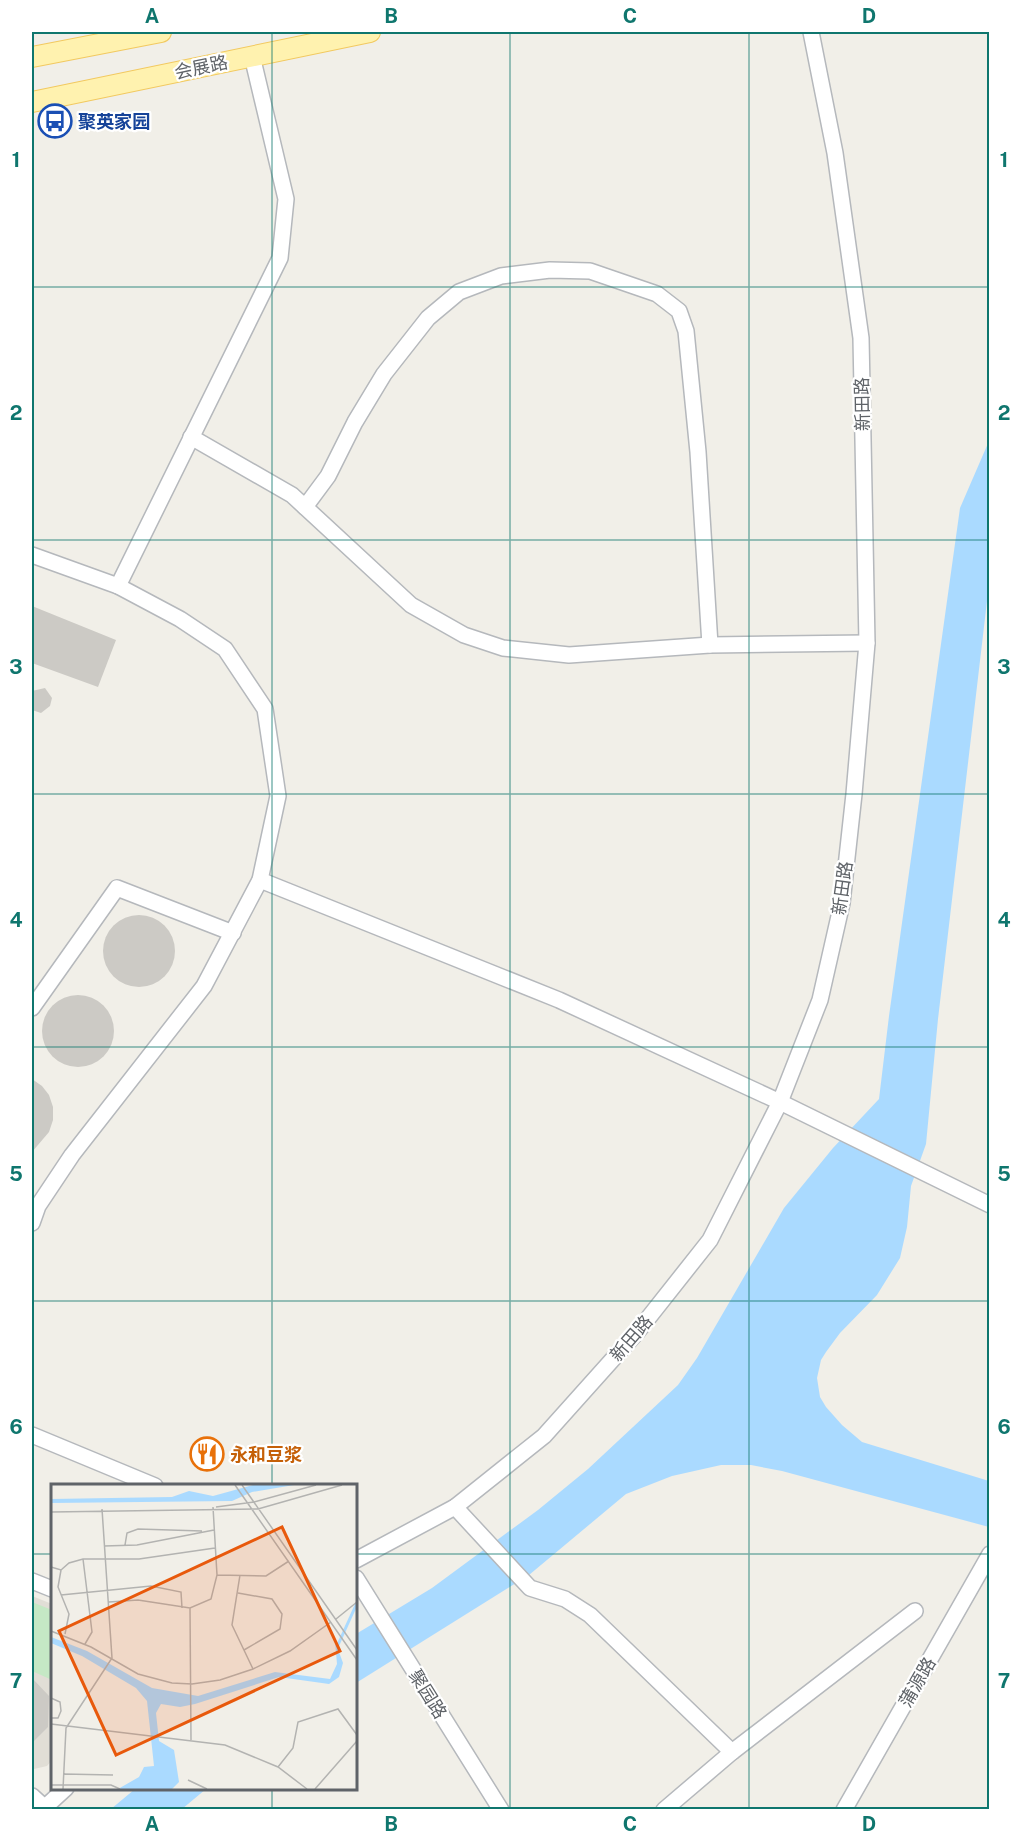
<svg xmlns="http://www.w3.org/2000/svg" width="1021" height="1841" viewBox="0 0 1021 1841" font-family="'Public Sans','Noto Sans SC',sans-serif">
	<rect width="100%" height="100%" fill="#f1efe8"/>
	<polygon fill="#e1ded6" points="32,1596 52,1604 52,1760 47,1766 34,1769 32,1767"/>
	<polygon fill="#c5e8c5" points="32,1602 52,1610 52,1680 32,1671"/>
	<g fill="#aadaff">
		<polygon points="989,441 989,584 938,1019 926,1144 911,1186 907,1227 900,1258 877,1295 840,1333 826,1352 821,1360 817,1378 820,1397 826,1407 842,1425 862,1442 989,1481 989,1527 782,1471 751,1465 721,1465 672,1476 626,1494 529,1575 356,1683 356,1634 432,1588 538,1510 588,1469 678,1385 697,1358 784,1208 833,1148 879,1099 889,1016 960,508"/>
		<polygon points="135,1789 135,1788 206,1789 182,1809 111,1809"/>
	</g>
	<g fill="#cccac5">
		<polygon points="32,606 116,640 98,687 32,663"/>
		<polygon points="45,688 52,698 50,706 41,713 32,710 32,691"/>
		<circle cx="139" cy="951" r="36"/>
		<circle cx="78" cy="1031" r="36"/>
		<polygon points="32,1079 42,1086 49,1095 53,1107 53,1120 49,1132 32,1152"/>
		<polygon points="32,1678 49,1696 48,1727 32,1743"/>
	</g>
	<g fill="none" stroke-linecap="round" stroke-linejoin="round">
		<defs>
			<g id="minor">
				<polyline points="191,437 292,495 411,605 464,635 503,648 569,655 710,645 867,643"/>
				<polyline points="305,507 328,476 355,422 384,374 428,318 459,292 501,276 550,270 590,271 657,294 679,311 686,331 698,452 710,645"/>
				<polyline points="32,555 118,586 180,619 225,649 265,709 278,796 260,880 204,986 72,1155 38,1206 32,1223"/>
				<polyline points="118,586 280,258 286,199 252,56"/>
				<polyline points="260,880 559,1000 780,1102 990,1205"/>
				<polyline points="32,1008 117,888 233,933"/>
				<polyline points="32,1435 155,1486"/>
				<polyline points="455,1507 530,1588 565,1599 590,1615 732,1752"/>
				<polyline points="356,1560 455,1507 544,1436 638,1331 710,1240 780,1102 820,1000 842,903 854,794 867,643 861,338 835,153 811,32"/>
				<polyline points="356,1578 501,1810"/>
				<polyline points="32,1581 52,1589"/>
				<polyline points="32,1796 44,1807"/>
				<polyline points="42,1810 66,1788"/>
				<polyline points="664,1810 732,1752 915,1611"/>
				<polyline points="844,1810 990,1554"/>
			</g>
			<g id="major">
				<polyline points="32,57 161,32"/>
				<polyline points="32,102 370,32"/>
			</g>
		</defs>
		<use href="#minor" stroke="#b5b8bc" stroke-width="18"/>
		<use href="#major" stroke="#f2c960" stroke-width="22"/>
		<use href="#minor" stroke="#fff" stroke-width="15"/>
		<use href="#major" stroke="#fff2af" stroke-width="20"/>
	</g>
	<path fill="none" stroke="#0f766e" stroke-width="1.5" stroke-opacity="0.55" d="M272,32v1454M510,32v1778M749,32v1778M32,287h958M32,540h958M32,794h958M32,1047h958M32,1301h958M32,1554h20M356,1554h634M272,1788v22"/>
	<defs>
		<symbol id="bus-ring" viewBox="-11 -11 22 22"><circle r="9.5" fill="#fff" stroke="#1a4fb4" stroke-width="1.5"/><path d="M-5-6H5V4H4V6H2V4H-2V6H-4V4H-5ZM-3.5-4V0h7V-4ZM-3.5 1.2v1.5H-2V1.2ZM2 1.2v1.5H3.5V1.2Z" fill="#1a4fb4"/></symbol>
		<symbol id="restaurant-ring" viewBox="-11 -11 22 22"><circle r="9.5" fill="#fff" stroke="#e8710a" stroke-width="1.5"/><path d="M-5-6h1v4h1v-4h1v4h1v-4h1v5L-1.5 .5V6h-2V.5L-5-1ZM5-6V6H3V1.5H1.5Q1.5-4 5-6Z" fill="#e8710a"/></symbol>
	</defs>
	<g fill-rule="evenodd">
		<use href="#bus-ring" x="36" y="102" width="38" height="38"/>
		<use href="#restaurant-ring" x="188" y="1435" width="38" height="38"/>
	</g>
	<g text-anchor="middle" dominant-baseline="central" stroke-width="4.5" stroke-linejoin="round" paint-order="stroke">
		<g font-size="18" fill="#5f6368" stroke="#fff">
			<text transform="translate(201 67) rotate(-12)">会展路</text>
			<text transform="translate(862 404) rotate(-91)">新田路</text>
			<text transform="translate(842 888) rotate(-82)">新田路</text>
			<text transform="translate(631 1338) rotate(-49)">新田路</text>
			<text transform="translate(917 1682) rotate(-60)">蒲源路</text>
			<text transform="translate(428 1694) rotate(58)">聚园路</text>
		</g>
		<g font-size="18" font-weight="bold" fill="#164399" stroke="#fff" text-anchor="start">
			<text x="78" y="121">聚英家园</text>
		</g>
		<g font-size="18" font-weight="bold" fill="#c56008" stroke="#fff" text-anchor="start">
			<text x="230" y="1454">永和豆浆</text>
		</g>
	</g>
	<g transform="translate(51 1484)">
		<rect width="306" height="306" fill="#f1efe8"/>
		<path d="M202,1h41l-42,7 -20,9 -181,2v-4l121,-2 17,-6 24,5zM0,153l36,14 65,37 46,8 77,-24 55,7 7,-15 -2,-23 8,22 -4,14 -10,7 -50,-7 -84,27 -15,3 -19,-3 -5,9 3,28 15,9 5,32 -7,7h-54l21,-12 5,-10 10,-1 -7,-65 -11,-13 -54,-32 -31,-13z" fill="#aadaff"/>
		<path fill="none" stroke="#aadaff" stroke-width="3" d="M286,163l20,-44"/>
		<path fill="none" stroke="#b3b3b1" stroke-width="1.5" d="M184,1l122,175M191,1l115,165M165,23l38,-5 62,-17M0,28l207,-3 84,-24M74,61l2,-12 11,-4 64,2M53,62l33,-1 77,-15M32,75l9,73 -7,12M0,83l10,3 8,-7 14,-4h56l76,-11M10,86l-3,17 11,27 -4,20M166,91l49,1 23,-15M189,91l-8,50 21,44M187,109l34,6 10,15 -2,15 -36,21M10,111l90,-9 30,6 1,16M58,118l29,-2 52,8 21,-9 6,-24 -4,-68M139,124l1,132M285,135l21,-17M0,147l40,16 47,27 34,9 20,1 28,-4 33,-11 37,-18 41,-29M0,214l9,4 1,9 -3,7h-7M0,240l174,21 53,22 29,22M227,283l15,-19 5,-26 40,-13 19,26M12,290l50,1M137,296l19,9M0,301h60l9,4M12,305l3,-61 46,-70 -10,-149M264,305l42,-48"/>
		<path fill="#e8590c" fill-opacity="0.15" stroke="#e8590c" stroke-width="3" d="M231,43l58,124 -224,104 -57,-124z"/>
		<rect width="306" height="306" fill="none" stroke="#5f6368" stroke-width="3"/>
	</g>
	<rect width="1021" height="1841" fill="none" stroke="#ffffff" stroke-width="66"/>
	<rect x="33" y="33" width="955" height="1775" fill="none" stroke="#0f766e" stroke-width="2"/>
	<g font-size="20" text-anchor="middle" font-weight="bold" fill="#0f766e">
		<text x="152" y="23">A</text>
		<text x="391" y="23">B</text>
		<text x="630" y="23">C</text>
		<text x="869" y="23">D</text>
		<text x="16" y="167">1</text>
		<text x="1004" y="167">1</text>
		<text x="16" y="420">2</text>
		<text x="1004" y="420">2</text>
		<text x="16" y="674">3</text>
		<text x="1004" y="674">3</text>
		<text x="16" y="927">4</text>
		<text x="1004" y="927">4</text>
		<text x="16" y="1181">5</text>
		<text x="1004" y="1181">5</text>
		<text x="16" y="1434">6</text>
		<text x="1004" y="1434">6</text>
		<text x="16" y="1688">7</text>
		<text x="1004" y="1688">7</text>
		<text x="152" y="1831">A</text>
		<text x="391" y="1831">B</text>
		<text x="630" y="1831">C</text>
		<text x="869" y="1831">D</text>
	</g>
</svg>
